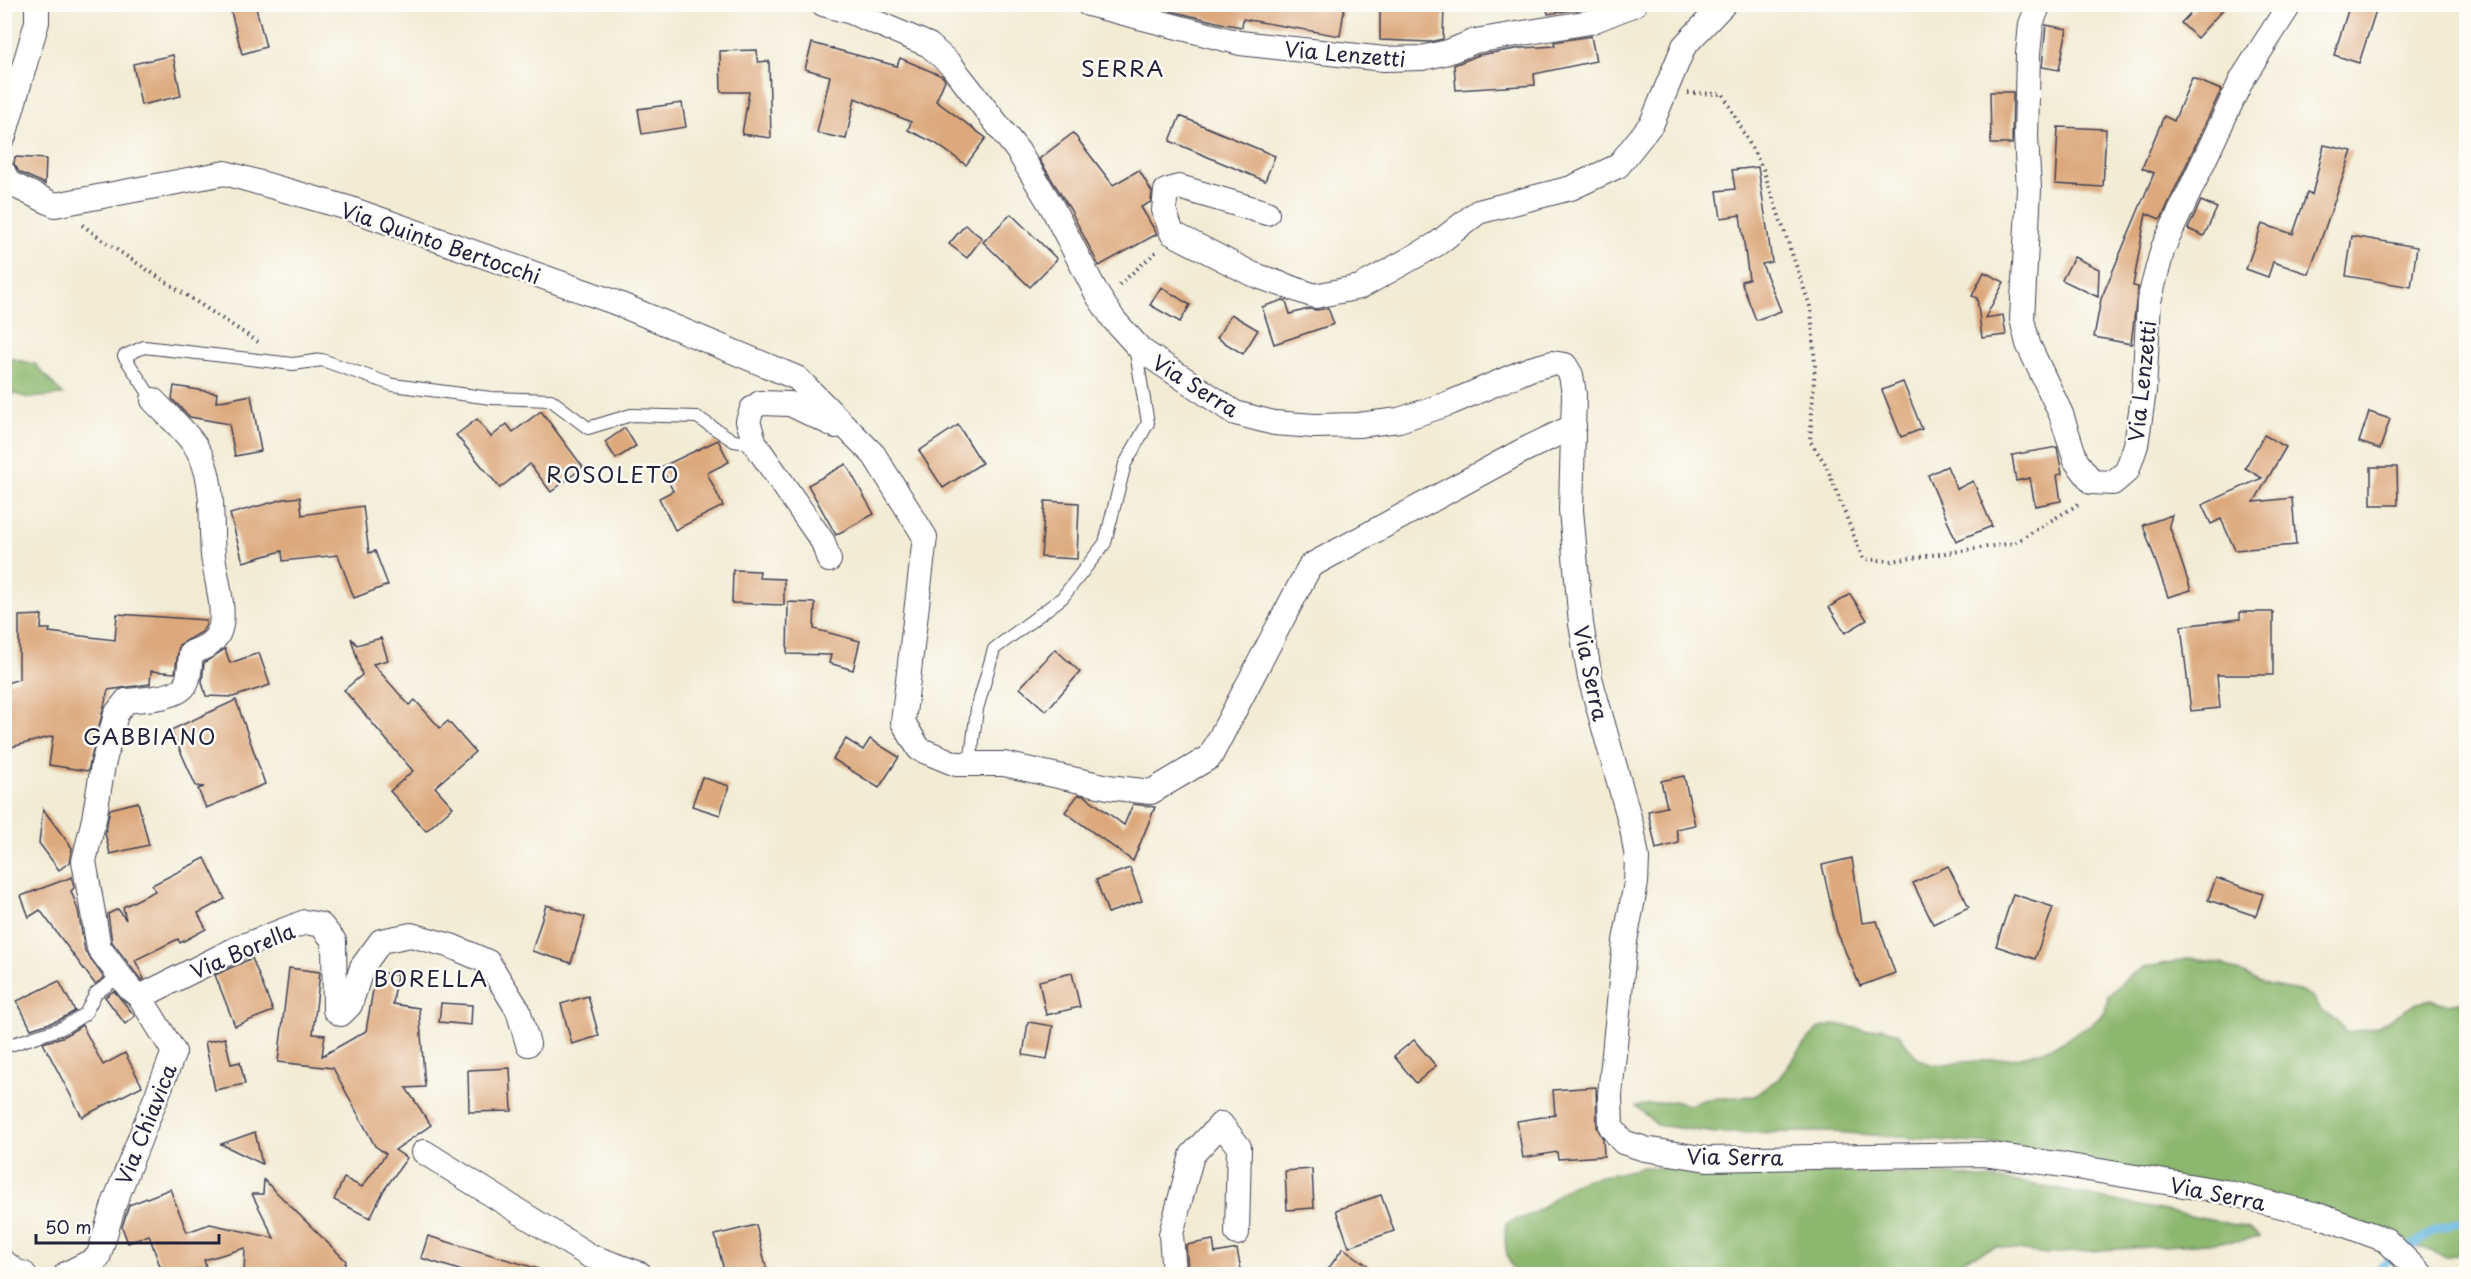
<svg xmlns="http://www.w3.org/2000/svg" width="2471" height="1279" viewBox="0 0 2471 1279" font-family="'Playpen Sans',sans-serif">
	<rect width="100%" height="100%" fill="#fdfcf7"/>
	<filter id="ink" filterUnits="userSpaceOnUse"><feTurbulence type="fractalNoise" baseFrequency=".0167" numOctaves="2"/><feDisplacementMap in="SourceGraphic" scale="12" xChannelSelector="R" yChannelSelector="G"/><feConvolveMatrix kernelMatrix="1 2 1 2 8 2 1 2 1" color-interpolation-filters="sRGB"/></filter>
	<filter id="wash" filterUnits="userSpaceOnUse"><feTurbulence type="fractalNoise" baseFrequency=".008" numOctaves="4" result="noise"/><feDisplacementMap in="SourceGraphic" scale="24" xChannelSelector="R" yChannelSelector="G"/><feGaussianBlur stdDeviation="1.35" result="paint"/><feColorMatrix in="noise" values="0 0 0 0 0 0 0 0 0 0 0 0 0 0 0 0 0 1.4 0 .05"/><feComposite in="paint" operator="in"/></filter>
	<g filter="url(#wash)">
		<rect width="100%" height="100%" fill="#f2ecd5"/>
		<g fill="#8cb76e" stroke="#576c54" stroke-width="1.5">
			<polygon points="4,357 35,364 63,395 29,398 5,391"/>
			<polygon points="2191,958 2223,964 2267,985 2299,991 2313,998 2322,1012 2337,1019 2346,1032 2375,1028 2417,1003 2432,1000 2447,1004 2466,1001 2466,1251 2446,1257 2399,1239 2004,1145 1832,1132 1716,1133 1657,1125 1636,1106 1674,1101 1690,1105 1706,1099 1754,1096 1779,1078 1808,1039 1819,1029 1835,1024 1866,1030 1882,1028 1898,1033 1917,1058 1932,1065 2020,1057 2053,1047 2093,1023 2105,1012 2108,996 2129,976 2143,968"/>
			<path d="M1642,1167l312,8 72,8 224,45 10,9 -22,4 -192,13 -50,-7 -31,12 -11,13 -20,2h-416c-13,-12 -14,-34 -12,-51 10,-3 22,-6 30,-12 16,-9 25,-22 42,-29 21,-8 43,-7 64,-15z"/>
		</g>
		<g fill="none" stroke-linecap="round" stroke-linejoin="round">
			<polyline stroke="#62b3dd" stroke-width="8" points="2370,1274 2436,1229 2466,1219"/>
		</g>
		<g id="blocks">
			<g fill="#dca87b">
				<polygon points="229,4 255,4 266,47 242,54"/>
				<polygon points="1172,4 1345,4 1340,36 1243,19 1242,27 1225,24 1171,11"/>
				<polygon points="1380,4 1444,4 1443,39 1430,42 1380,40"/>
				<polygon points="1546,4 1584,4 1585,8 1548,14"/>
				<polygon points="2199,4 2228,4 2197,38 2181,23"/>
				<polygon points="2350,4 2378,4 2359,63 2334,55"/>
				<polygon points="2046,25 2067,29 2059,70 2042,67"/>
				<polygon points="1591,36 1596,61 1534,74 1535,85 1456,90 1454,65 1479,55 1522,48 1555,46 1554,42"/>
				<polygon points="812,43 897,66 900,58 942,76 945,80 936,101 986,138 966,165 935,143 908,130 911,122 855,98 846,139 817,133 830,76 805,69"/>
				<polygon points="757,50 758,62 769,61 771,138 742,134 749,92 721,92 720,51"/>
				<polygon points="173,55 181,96 141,105 133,64"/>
				<polygon points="2192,78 2221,90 2162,217 2160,219 2146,213 2133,286 2138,287 2131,344 2094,337 2101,299 2154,173 2142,168 2164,116 2174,121"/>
				<polygon points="1990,92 2013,92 2012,144 1991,144"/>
				<polygon points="682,103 686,127 642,134 638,109"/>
				<polygon points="1180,116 1275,156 1265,181 1170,141"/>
				<polygon points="2058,127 2106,129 2103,187 2055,184"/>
				<polygon points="1073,133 1113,185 1139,170 1152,192 1151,202 1141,207 1157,234 1099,266 1070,209 1039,159"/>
				<polygon points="2324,145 2352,151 2309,274 2273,262 2268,277 2246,269 2262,224 2293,234 2307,193 2312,195"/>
				<polygon points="15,157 46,159 45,184 19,172 14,164"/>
				<polygon points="1758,167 1772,262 1762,264 1781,311 1756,320 1741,281 1749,279 1740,215 1721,218 1717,191 1735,189 1732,170"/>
				<polygon points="2201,201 2217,208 2204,236 2188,229"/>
				<polygon points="1011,214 1057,259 1030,287 983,242"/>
				<polygon points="965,225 982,238 967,258 949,244"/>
				<polygon points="2352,236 2417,247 2411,287 2346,276"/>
				<polygon points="2074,257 2099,269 2098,297 2062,280"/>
				<polygon points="1984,272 2004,282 1985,318 2003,315 2006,335 1982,338 1977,298 1972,296"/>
				<polygon points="1161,287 1190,305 1180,322 1150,305"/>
				<polygon points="1283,300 1286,301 1290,314 1308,309 1317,310 1328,308 1334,324 1274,344 1262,307"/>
				<polygon points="1231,314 1258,330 1243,354 1217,338"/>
				<polygon points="1903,382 1922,429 1901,437 1882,390"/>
				<polygon points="174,386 217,393 216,402 251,395 261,451 235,456 229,424 190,417 172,399"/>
				<polygon points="541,411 583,467 551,492 530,464 500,488 456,435 477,419 491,437 507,424 513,432"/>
				<polygon points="2369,412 2390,419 2380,449 2359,442"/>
				<polygon points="958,425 982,463 943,488 919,451"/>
				<polygon points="625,428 636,446 616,459 605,442"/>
				<polygon points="2264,435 2286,447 2254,502 2292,498 2296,545 2235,550 2221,519 2211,524 2202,505 2262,478 2245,468"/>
				<polygon points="718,440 729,462 707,473 723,506 675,530 659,498 673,491 661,467"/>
				<polygon points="2057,447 2062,474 2057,475 2061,501 2035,506 2030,478 2016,481 2012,455"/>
				<polygon points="846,464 874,514 836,535 808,485"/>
				<polygon points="1947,466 1957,489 1973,481 1992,526 1956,541 1928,475"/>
				<polygon points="2371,467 2397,467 2398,505 2371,505"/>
				<polygon points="300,497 302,515 363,506 369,553 375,551 388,585 354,598 338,555 283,561 282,551 243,562 230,514 284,499"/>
				<polygon points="1045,501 1079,503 1077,559 1041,557"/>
				<polygon points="2172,515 2169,525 2191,590 2168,597 2143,525"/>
				<polygon points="733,570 760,571 759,578 784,579 784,605 732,603"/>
				<polygon points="1850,594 1867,620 1845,633 1829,607"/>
				<polygon points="788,602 815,603 814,629 860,641 853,670 829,663 831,655 787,654"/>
				<polygon points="2240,612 2273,612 2273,675 2217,675 2220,708 2191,711 2181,626 2240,619"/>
				<polygon points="117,614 206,620 206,625 202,632 179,645 175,673 151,671 150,684 108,690 88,771 49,765 53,736 4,749 4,684 19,679 19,616 42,615 41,629 50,629 49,632 115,640"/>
				<polygon points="351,638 357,645 381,638 388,660 373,664 409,705 415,700 440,728 448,721 475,752 435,787 453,807 426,831 390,791 413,771 344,690 362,675"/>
				<polygon points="225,649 230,663 259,653 270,685 233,697 206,696 202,682 204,663"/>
				<polygon points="1055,649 1080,672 1046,711 1020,688"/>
				<polygon points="236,700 265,784 206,808 198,789 204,787 196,786 171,730"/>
				<polygon points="846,739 863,750 870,739 899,757 879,788 833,759"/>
				<polygon points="1684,776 1695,825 1676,829 1679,843 1656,849 1648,811 1667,807 1661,781"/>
				<polygon points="702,777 729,786 720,815 692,806"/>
				<polygon points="1078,795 1085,796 1124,825 1133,804 1155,807 1133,861 1065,812"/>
				<polygon points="138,802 149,845 110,854 105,833 110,809"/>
				<polygon points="43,809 72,848 70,862 59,870 39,843"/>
				<polygon points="205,858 225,899 198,913 206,929 180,943 178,939 135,960 144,979 141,980 112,942 108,914 118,909 126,920 123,907 155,891 152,885"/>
				<polygon points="1852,858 1862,923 1877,921 1895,973 1860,986 1837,932 1822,865"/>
				<polygon points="1948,866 1969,907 1933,924 1913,883"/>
				<polygon points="1130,868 1142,901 1108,913 1096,880"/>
				<polygon points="72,877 74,888 71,891 78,910 85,951 104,978 95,984 40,910 29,917 21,896"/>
				<polygon points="2216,878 2263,894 2256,916 2208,900"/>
				<polygon points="2013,894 2053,907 2035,959 1996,946"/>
				<polygon points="546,905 585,917 571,963 532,951"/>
				<polygon points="252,958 273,1011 235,1026 215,975"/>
				<polygon points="289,968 320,972 313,1034 325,1035 322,1056 366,1031 376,972 397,975 393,1004 419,1008 425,1087 406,1088 431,1125 395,1150 407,1158 384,1190 370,1218 334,1200 344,1178 362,1187 386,1154 375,1146 333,1068 278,1062"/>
				<polygon points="1072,973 1080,1007 1046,1015 1039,981"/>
				<polygon points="59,981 75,1011 59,1020 31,1029 17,1001"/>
				<polygon points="114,991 135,1016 125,1024 105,997"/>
				<polygon points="588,996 599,1036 572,1044 561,1004"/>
				<polygon points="441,1003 472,1005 471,1025 439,1022"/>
				<polygon points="1028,1022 1053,1026 1047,1059 1023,1055"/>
				<polygon points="82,1025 103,1065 125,1053 142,1086 82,1117 43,1043 65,1036"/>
				<polygon points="225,1038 231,1064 240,1062 245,1084 215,1090 205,1042"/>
				<polygon points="1414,1040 1436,1066 1416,1083 1394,1056"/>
				<polygon points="510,1068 512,1111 469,1112 468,1070"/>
				<polygon points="1596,1087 1597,1127 1603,1139 1604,1156 1558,1159 1557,1152 1523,1158 1517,1121 1555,1115 1553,1090"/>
				<polygon points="255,1132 262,1164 221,1144"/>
				<polygon points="1312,1169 1314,1208 1287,1210 1285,1171"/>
				<polygon points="264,1180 346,1261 341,1275 244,1275 245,1248 204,1260 206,1267 177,1275 163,1275 149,1235 128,1243 122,1227 129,1205 170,1189 187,1232 210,1224 274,1238 252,1194 263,1194"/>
				<polygon points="1381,1195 1394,1231 1349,1247 1336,1210"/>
				<polygon points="756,1225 768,1275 725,1275 715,1235"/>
				<polygon points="428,1236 539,1269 539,1275 475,1275 421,1258"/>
				<polygon points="1213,1240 1215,1253 1237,1249 1242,1275 1191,1275 1188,1270 1186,1245"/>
				<polygon points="1343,1248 1381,1275 1324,1275"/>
			</g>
		</g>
	</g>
	<g filter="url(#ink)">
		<use href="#blocks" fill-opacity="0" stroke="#414052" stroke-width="1.5"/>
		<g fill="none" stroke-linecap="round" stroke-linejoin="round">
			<defs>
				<g id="lane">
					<polyline points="153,400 124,356 144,347 293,364 322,360 393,385 491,398 551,400 588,428 631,415 697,417 734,441 755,444"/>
					<polyline points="970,764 977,709 994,649 1062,598 1105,543 1125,464 1148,423 1135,347"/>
					<polyline points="4,1047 62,1028 85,1014 96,993 109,984 118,972"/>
				</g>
				<g id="street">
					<polyline points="823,4 851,12 929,45 951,65 1018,151 1052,207 1098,296 1114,320 1141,350 1235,413 1274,423 1314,426 1358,425 1399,420 1450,403 1530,369 1552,363 1565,365 1571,375 1574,394 1571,510 1581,624 1590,678 1632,828 1637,858 1636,883 1625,941 1610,1095 1611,1127 1623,1142 1645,1149 1707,1159 1984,1154 2064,1165 2225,1192 2318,1215 2386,1240 2421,1274"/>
					<polyline points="1088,4 1240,43 1384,59 1422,58 1448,52 1475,41 1590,22 1635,4"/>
					<polyline points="2039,4 2031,24 2028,54 2026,137 2029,189 2022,319 2028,344 2061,414 2076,461 2092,482 2113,483 2127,471 2136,445 2144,391 2149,301 2163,248 2242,79 2290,4"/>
					<polyline points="4,136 37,22 37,4"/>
					<polyline points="4,173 7,182 55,205 225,173 348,208 614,302 797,378 874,455 925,537 903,722 919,749 956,764 1004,764 1108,787 1151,792 1210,757 1310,566 1522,451 1574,426"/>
					<polyline points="1267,213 1179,187 1166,191 1164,210 1172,233 1252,274 1315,296 1360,287 1437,244 1478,212 1571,188 1618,166 1652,123 1684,46 1724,4"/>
					<polyline points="829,560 823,542 755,444 748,421 752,409 760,403 790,404 836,426"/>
					<polyline points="140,997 238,948 305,922 321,925 334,941 335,1010 341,1014 350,1005 362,967 381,941 411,935 451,946 488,962 518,1010 528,1044"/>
					<polyline points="424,1152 590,1256 640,1274"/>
					<polyline points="4,1262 15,1271 24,1274"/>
					<path d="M66,1274l32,-16 16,-54 60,-152 -34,-55 -10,-8 -31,-41 -15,-87 10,-42 9,-54 13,-51 10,-13c16,-2 56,-2 61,-20 3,-8 3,-19 4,-28 12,-5 22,-8 28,-21 8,-20 -4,-56 -6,-77 -3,-35 3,-77 -17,-108 -11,-17 -29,-32 -43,-47"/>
					<polyline points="1174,1274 1171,1234 1192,1155 1221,1124 1239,1147 1237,1233"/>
				</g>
			</defs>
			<use href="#lane" stroke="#414052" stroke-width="14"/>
			<use href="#street" stroke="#414052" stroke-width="26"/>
			<g stroke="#414052" stroke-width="4" stroke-dasharray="1.5 4.5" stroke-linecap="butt">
				<polyline points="1688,93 1723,94 1763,169 1811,309 1815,365 1810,441 1826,465 1863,559 1892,561 2014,543 2082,502"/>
				<polyline points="82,225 120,252 258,342"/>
				<polyline points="1119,285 1158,250"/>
			</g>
			<use href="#lane" stroke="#fff" stroke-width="12"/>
			<use href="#street" stroke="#fff" stroke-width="24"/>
		</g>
	</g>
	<g text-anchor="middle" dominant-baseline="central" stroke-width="5" stroke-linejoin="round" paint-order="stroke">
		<g font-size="21" fill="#22223b" stroke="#fdfcf7">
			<text transform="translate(1345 53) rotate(5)">Via Lenzetti</text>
			<text transform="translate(441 242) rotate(19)">Via Quinto Bertocchi</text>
			<text transform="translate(2141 381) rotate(-84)">Via Lenzetti</text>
			<text transform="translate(1196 385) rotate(32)">Via Serra</text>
			<text transform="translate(1592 673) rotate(78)">Via Serra</text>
			<text transform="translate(242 950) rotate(-23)">Via Borella</text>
			<text transform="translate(145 1124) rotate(-68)">Via Chiavica</text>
			<text transform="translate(1735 1156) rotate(1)">Via Serra</text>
			<text transform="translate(2218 1193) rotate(11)">Via Serra</text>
		</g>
		<g font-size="22" letter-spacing="1.5" fill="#22223b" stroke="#fdfcf7">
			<text x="1123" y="67">SERRA</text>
			<text x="613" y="473">ROSOLETO</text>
			<text x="150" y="735">GABBIANO</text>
			<text x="431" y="977">BORELLA</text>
		</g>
	</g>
	<rect width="2471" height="1279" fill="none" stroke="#fdfcf7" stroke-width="24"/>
	<path d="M36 1234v9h183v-9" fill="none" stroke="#22223b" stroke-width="3"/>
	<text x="45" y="1234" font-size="18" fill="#22223b" stroke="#fdfcf7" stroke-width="4.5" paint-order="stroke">50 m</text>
</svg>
